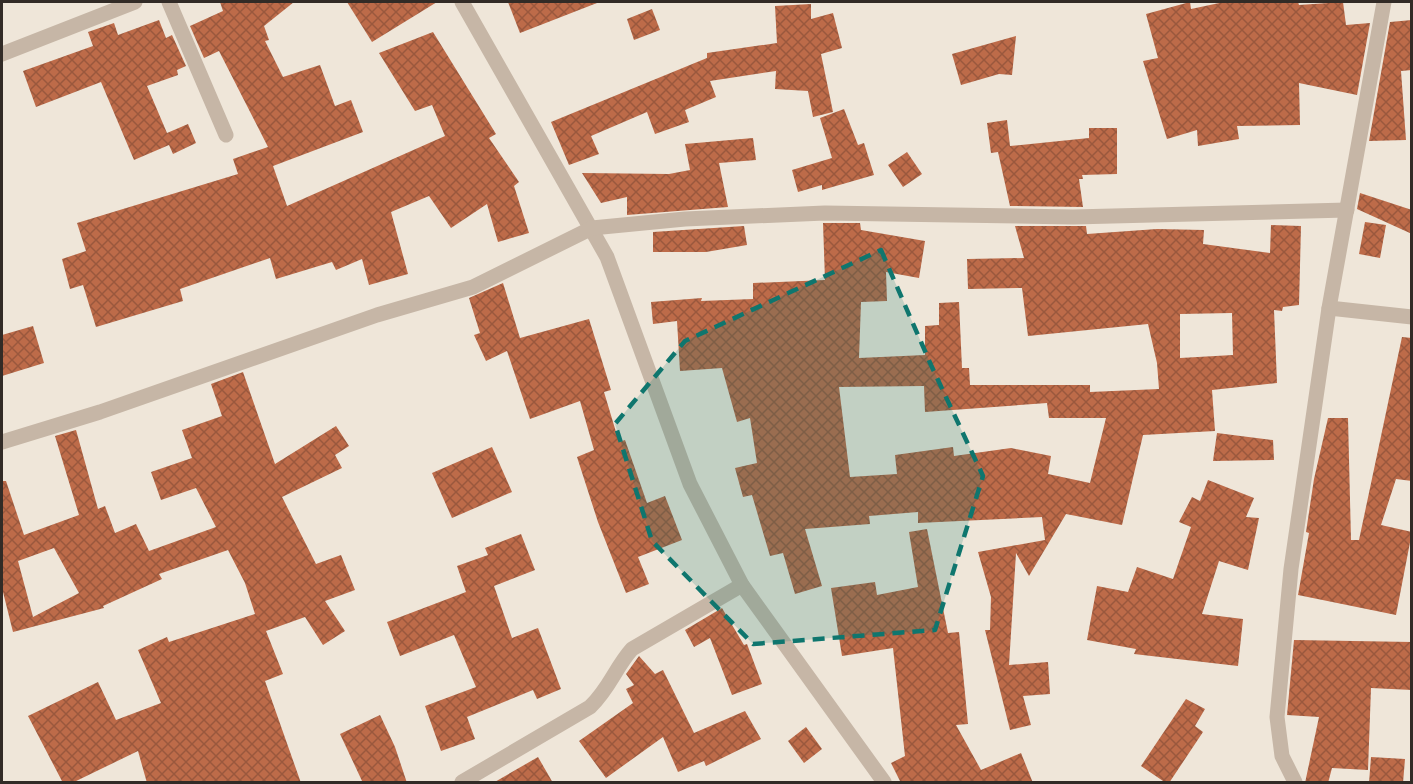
<svg xmlns="http://www.w3.org/2000/svg" width="1413" height="784" viewBox="0 0 1413 784" font-family="Mulish,sans-serif">
	<defs>
		<pattern id="building-cross-hatch" width="8" height="8" patternUnits="userSpaceOnUse" patternTransform="scale(1.5)"><rect width="8" height="8" fill="#bd6b49"/><path d="M0 0l8 8M0 8l8-8" fill="none" stroke="#9a583d"/></pattern>
	</defs>
	<rect width="100%" height="100%" fill="#efe6d9"/>
	<g fill="url(#building-cross-hatch)" fill-rule="evenodd">
		<polygon points="220,2 294,2 264,26 269,40 265,41 283,77 320,65 335,106 351,100 363,132 273,166 287,206 445,136 432,105 415,111 379,53 433,32 496,134 489,138 519,182 514,186 529,233 498,242 487,204 451,228 429,196 391,212 408,274 369,285 362,259 336,270 332,262 276,279 270,258 180,289 183,301 96,327 83,285 70,289 62,259 86,251 77,223 238,174 233,159 268,147 219,51 204,58 190,26 223,11"/>
		<polygon points="347,2 437,2 372,42"/>
		<polygon points="508,2 596,2 597,3 520,33"/>
		<polygon points="1190,2 1191,9 1224,2 1298,2 1299,5 1343,2 1346,25 1370,23 1357,95 1299,83 1300,125 1237,126 1239,139 1198,146 1197,130 1167,139 1143,61 1158,58 1146,14"/>
		<polygon points="811,4 811,19 833,13 842,48 821,54 833,112 813,117 808,91 775,89 776,71 710,81 716,97 685,110 689,122 655,134 647,112 591,136 599,154 569,165 551,122 707,58 707,53 777,43 775,6"/>
		<polygon points="652,9 660,30 634,40 627,19"/>
		<polygon points="159,20 166,38 172,35 186,66 177,70 178,75 147,86 167,133 188,124 196,143 173,154 169,145 134,160 101,82 36,107 23,71 93,46 88,32 114,23 118,35"/>
		<polygon points="1412,20 1412,70 1401,71 1406,140 1369,141 1390,22"/>
		<polygon points="1016,36 1012,75 999,74 961,85 952,54"/>
		<polygon points="844,109 858,145 864,143 874,175 822,190 822,185 798,192 792,170 832,158 820,118"/>
		<polygon points="1007,120 1010,146 1089,138 1089,128 1117,128 1117,174 1082,175 1083,179 1079,179 1083,207 1010,206 998,152 991,153 987,123"/>
		<polygon points="753,138 756,160 719,163 728,207 627,215 627,197 601,203 582,173 669,174 690,170 685,144"/>
		<polygon points="907,152 922,174 903,187 888,165"/>
		<polygon points="1360,193 1412,210 1412,234 1357,209"/>
		<polygon points="1365,222 1386,225 1380,258 1359,254"/>
		<path d="M823,223h37l1,7 64,11 -6,37 -33,-6 1,29 -26,1 -2,56 66,-3v-29l14,-1v-22l20,-1 3,66h7l1,17h120v7l69,-3 -2,-26 -9,-39 -120,12 -6,-48 -54,1 -1,-30 57,-1 -9,-32h71l1,8 70,-5 47,1 -1,14 67,9 1,-28 30,1 -2,79 -16,2 -1,4 -8,-1 3,73 -65,7 3,41 -72,4 -21,90 -56,-11 -37,62 -13,-23 -7,112 39,-3 2,32 -27,2 8,29 -21,5 -25,-100h5l1,-33 -13,-45 67,-12 -3,-23 -124,6v-11l-49,4 1,8 -65,5 17,57 -27,8 -12,-41 -13,3 -18,-61 -9,2 -8,-29 22,-5 -7,-45 -13,4 -15,-54 -42,3 -3,-50 -24,3 -2,-22 51,-4 -1,3 52,-2v-16l72,-3zM1232,313l1,42 -53,3v-44zM924,386l1,26 122,-9 2,15h57l-16,65 -42,-9 3,-18 -40,-8 -57,8 -1,-9 -58,8 2,19 -47,3 -11,-90z"/>
		<polygon points="744,226 747,245 706,252 653,252 653,232"/>
		<polygon points="503,283 520,338 589,319 611,390 604,392 619,442 625,440 647,503 665,496 682,540 638,557 649,584 626,593 598,522 577,457 594,450 580,401 530,419 507,351 486,361 474,335 480,333 469,298"/>
		<polygon points="33,326 44,363 2,376 2,335"/>
		<polygon points="1402,337 1412,338 1412,481 1396,479 1381,525 1412,532 1396,615 1298,595 1309,533 1306,532 1314,479 1328,418 1348,418 1351,540 1359,540"/>
		<path d="M243,372l32,92 61,-38 13,20 -14,9 7,13 -60,29 34,67 25,-9 14,35 -30,11 20,30 -22,14 -18,-28 -39,14 17,43 -18,7 36,102h-154l-9,-32 -66,32h-9l-35,-67 70,-34 18,38 45,-17 -23,-53 29,-13 2,5 86,-28 -10,-31 -17,-33 -69,24 3,5 -59,27 1,2 -91,24 -11,-44v-107h4l18,54 55,-20 -24,-79 21,-6 22,79 7,-3 10,27 21,-9 13,27 67,-24 -20,-39 -35,12 -10,-28 41,-14 -10,-28 40,-14 -11,-32zM54,548l25,45 -46,24 -15,-56z"/>
		<polygon points="1217,433 1273,440 1274,460 1213,461"/>
		<polygon points="492,447 512,492 452,518 432,473"/>
		<polygon points="1208,480 1254,498 1246,517 1259,518 1248,570 1219,561 1202,614 1243,619 1238,666 1134,654 1136,649 1087,640 1097,586 1128,592 1137,567 1173,579 1191,527 1179,522 1192,497 1200,501"/>
		<polygon points="927,529 948,633 959,632 968,724 956,725 981,770 1021,753 1033,783 901,783 891,763 905,756 893,648 842,656 831,588 875,582 877,595 918,587 909,532"/>
		<polygon points="521,534 535,570 494,586 512,638 538,628 561,689 537,699 533,690 467,717 475,739 441,751 425,706 476,687 454,635 400,656 387,622 466,592 457,566 488,555 485,548"/>
		<polygon points="722,608 744,645 747,644 762,684 732,695 710,638 694,647 685,630"/>
		<polygon points="1294,640 1412,642 1412,690 1371,688 1368,770 1332,768 1328,783 1305,783 1319,717 1287,715"/>
		<polygon points="639,656 655,674 663,670 694,733 745,711 761,739 706,766 704,761 678,772 663,737 606,778 579,741 633,703 626,689 634,685 626,674"/>
		<polygon points="1186,699 1205,709 1195,726 1203,732 1169,783 1166,783 1141,766"/>
		<polygon points="380,715 395,747 407,783 363,783 340,734"/>
		<polygon points="806,727 822,749 804,763 788,741"/>
		<polygon points="538,757 553,783 493,783"/>
		<polygon points="1371,757 1405,759 1403,783 1369,783"/>
	</g>
	<g fill="none" stroke-linecap="round" stroke-linejoin="round">
		<g stroke="#c6b6a6" stroke-width="15">
			<polyline points="169,2 226,135"/>
			<polyline points="462,2 607,257 690,484 742,585 884,782"/>
			<polyline points="2,54 135,2"/>
			<polyline points="1329,308 1412,317"/>
			<polyline points="2,442 100,412 377,315 473,287 592,228 685,219 825,213 1073,217 1347,210"/>
			<path d="M462,782l128,-75c20,-19 25,-39 42,-58l110,-64"/>
			<polyline points="1295,782 1282,756 1277,717 1291,569 1329,308 1384,2"/>
		</g>
	</g>
	<path fill="#0f766e" fill-opacity="0.2" stroke="#0f766e" stroke-width="4.5" stroke-dasharray="12 8" stroke-linejoin="round" d="M881,250l50,115 52,111 -48,154 -182,14 -101,-103 -37,-117 70,-83z"/>
	<rect width="1413" height="784" fill="none" stroke="#322b26" stroke-width="6"/>
</svg>
